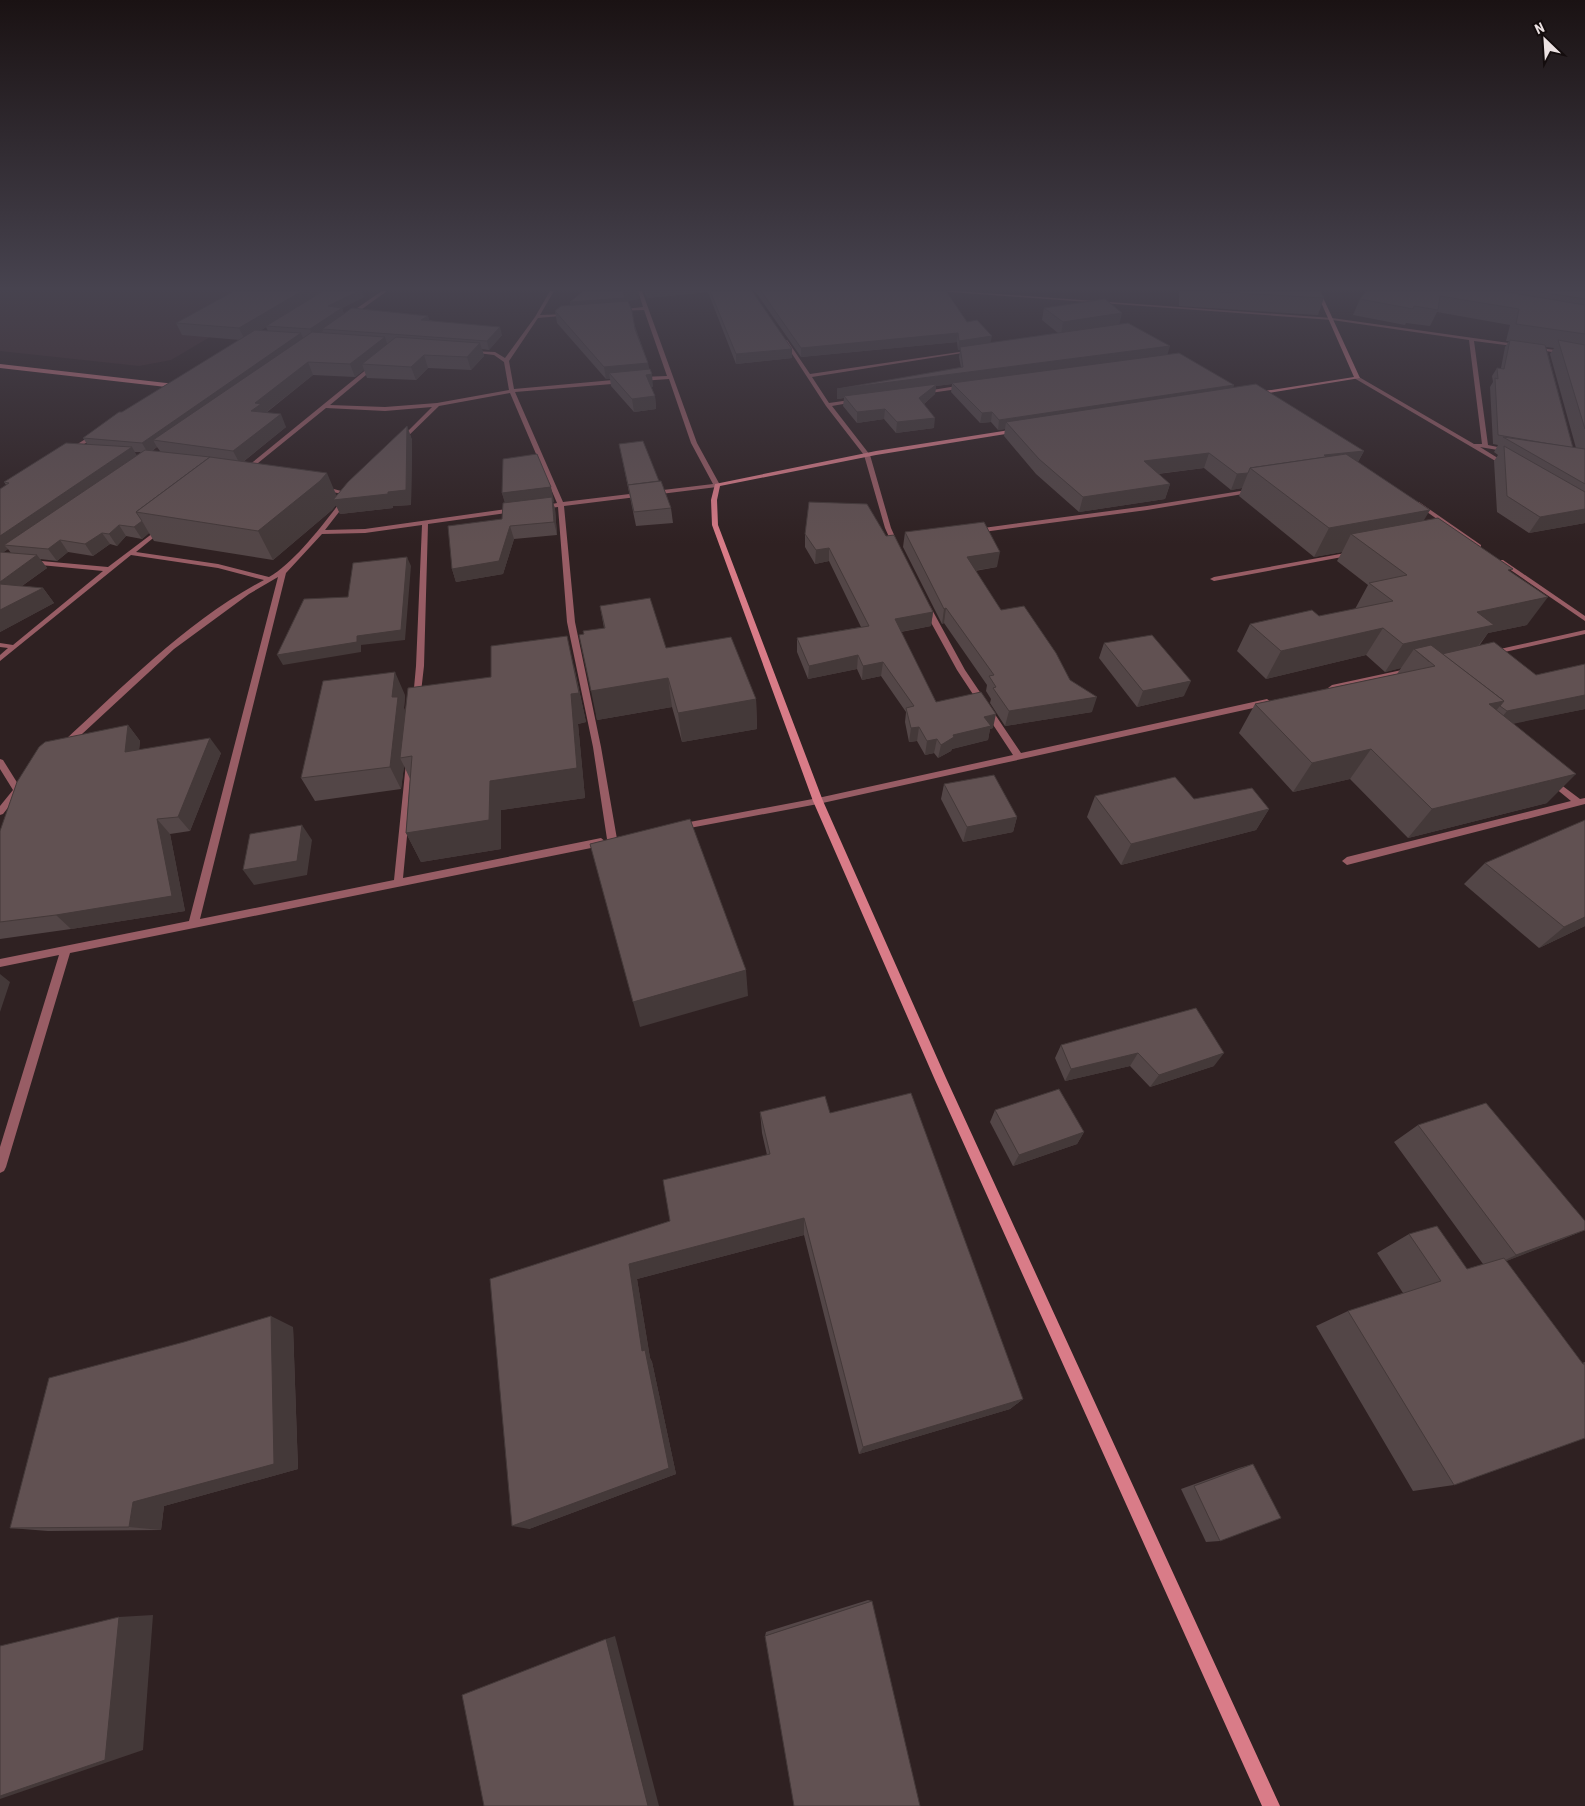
<svg xmlns="http://www.w3.org/2000/svg" width="1585" height="1806" viewBox="0 0 1585 1806" font-family="'Roboto Condensed',sans-serif">
	<rect width="100%" height="100%" fill="#2f2122"/>
	<polygon fill="#3f2a2d" points="0,291 261,291 210,337 171,360 139,366 0,351"/>
	<g fill="none" stroke-linecap="round" stroke-linejoin="round">
		<g fill="#985d65" fill-rule="evenodd">
			<polygon points="382,291 387,291 351,317 347,317 347,315"/>
			<polygon points="550,291 554,291 540,315 569,314 571,315 538,318 509,361 514,389 624,379 627,381 624,383 515,392 563,502 713,484 691,443 669,379 641,381 638,379 641,377 667,376 644,310 618,311 616,310 643,307 638,291 642,291 697,443 720,485 717,487 564,506 575,622 601,747 617,839 612,842 607,839 593,747 567,622 558,507 541,509 538,507 557,503 510,393 439,406 401,443 398,441 432,407 385,411 326,408 248,471 243,470 373,364 378,365 330,405 385,407 437,403 509,390 504,362 494,355 469,352 471,351 495,352 505,358 535,317"/>
			<polygon points="938,291 955,291 1332,318 1523,345 1521,347 1474,341 1488,445 1512,450 1509,452 1480,447 1509,465 1504,466 1354,378 1359,377 1474,444 1482,444 1469,340 1332,320"/>
			<polygon points="783,340 787,340 810,374 973,350 975,351 812,377 829,403 857,399 860,401 832,406 870,455 891,528 900,548 899,549 894,548 885,528 864,455 826,406"/>
			<polygon points="1533,347 1585,354 1585,358 1535,349"/>
			<polygon points="963,385 966,387 965,388 923,394 920,392"/>
			<polygon points="97,432 100,434 99,435 71,452 66,451"/>
			<path d="M322,486l31,8 -28,36 40,-1 149,-21 3,2 -3,2 -86,12 -4,142 -4,35 -3,1 -4,-3 3,-33 6,-141 -57,8 -43,1 -36,39 -86,346 194,-39 12,-117 4,-3 4,3 -11,115 198,-40 5,4 -5,4 -531,107 -64,214 -2,4 -4,2v-26l59,-192 -59,12v-8l189,-38 89,-344 -29,17 -75,55 -106,98 -3,1 -4,-3 1,-2c63,-58 125,-122 202,-163l-46,-12 -87,-13 -131,106v-6l8,-7 -8,-1v-4l13,2 90,-74 -73,-7 -3,-2 3,-2 78,7 53,-40 3,2 -1,1 -27,22 82,12 51,13c27,-15 57,-57 77,-82l-26,-6 -1,-1z"/>
			<polygon points="1253,489 1255,490 1255,492 1147,510 976,533 973,531 976,529 1147,506"/>
			<polygon points="1419,502 1481,545 1481,547 1477,547 1417,505 1416,504"/>
			<polygon points="1351,552 1353,553 1353,555 1214,581 1210,579 1214,577"/>
			<polygon points="1499,560 1503,560 1585,616 1585,621 1499,562"/>
			<polygon points="923,604 930,606 965,670 1021,753 1267,699 1271,702 1267,705 818,804 679,830 676,829 674,827 676,825 679,824 818,798 1013,755 957,670 922,606"/>
			<polygon points="1585,630 1585,634 1491,655 1487,653 1491,651"/>
			<polygon points="1411,668 1414,668 1414,672 1332,691 1328,688 1332,685"/>
			<polygon points="0,759 3,760 18,784 24,784 25,786 3,814 0,815 0,806 13,790 0,769"/>
			<polygon points="1552,778 1580,799 1585,798 1585,804 1347,865 1342,861 1347,857 1571,801 1549,783 1548,781"/>
		</g>
		<g fill="#d97c88" fill-rule="evenodd">
			<polygon points="1316,291 1320,291 1360,378 1256,395 1256,393 1258,392 1354,377"/>
			<polygon points="0,364 175,384 178,386 175,388 0,368"/>
			<polygon points="1016,429 1019,431 1018,432 876,455 720,486 717,500 718,525 823,801 946,1078 1280,1806 1262,1806 935,1080 813,801 712,525 711,500 715,484 876,451"/>
		</g>
	</g>
	<g fill="#534647" fill-rule="evenodd">
		<polygon points="638,291 639,299 626,301 648,363 649,370 653,387 651,387 655,396 656,409 634,412 611,386 610,379 606,379 557,323 555,311 571,305 570,302"/>
		<polygon points="644,291 752,291 792,358 736,364 708,292 647,298"/>
		<polygon points="755,291 946,291 967,322 991,343 1058,333 1042,320 1044,308 1119,324 1168,354 1234,385 1233,387 1364,451 1358,462 1424,521 1511,572 1527,625 1488,633 1479,646 1536,675 1585,664 1585,709 1514,723 1547,803 1408,838 1350,779 1293,792 1239,733 1255,704 1397,674 1401,668 1385,672 1366,655 1266,679 1237,651 1250,624 1319,616 1355,609 1368,585 1337,561 1342,552 1314,557 1239,496 1242,488 1231,490 1204,468 1158,474 1170,484 1165,499 1079,512 1036,474 1004,436 1005,429 998,430 991,422 980,423 951,392 952,384 936,386 935,394 924,404 934,428 896,433 884,419 857,423 843,406 844,398 837,399 837,389 961,368 959,357 960,350 958,350 957,342 801,357"/>
		<polygon points="1179,291 1320,291 1324,298 1318,315 1179,306"/>
		<path d="M1366,291h219v232l-56,10 -32,-21 -3,-51 4,-6 -4,-3 4,-7 -5,-1 -3,-57 3,-5 -1,-6 5,-8h4l4,-21 4,-6h-3l4,-16 -73,-13 -7,14 -24,-3 -1,2 -52,-10 7,-16zM1546,347l8,1 -4,6 26,94h-3z"/>
		<path d="M321,292l43,5 -22,11 2,6 84,2 1,4 73,15 -13,15 -7,-1 2,7 -13,14 -43,-2 -12,12 -49,-2 -3,-8 -9,7 -42,-2 -47,38 20,14 -43,35 93,34 71,-70 5,14 -1,65 -18,1v2l-53,6 -4,-9 -4,5 -59,50 -119,-19 -5,-8 -7,6 -16,-3 -9,10 -7,-2 -17,12 -25,-4 -11,9 -17,-2 7,9 -25,18 21,2 11,15 -54,29 6,-147 -2,-3 83,-38 -4,-6 39,-26 118,-72 -58,-5 -6,-12zM266,327l2,4h-8zM157,447l3,4h-8zM134,452h7l-5,4zM8,549l3,4 -8,-1z"/>
		<polygon points="619,444 659,481 671,508 673,523 636,526"/>
		<polygon points="502,493 554,501 553,502 555,509 557,535 514,539 503,574 456,582 452,569 502,519 505,502"/>
		<polygon points="905,532 997,567 975,571 1001,610 1070,680 1092,712 1005,726 990,703 991,699 986,691 987,685 944,623 942,624 903,547"/>
		<polygon points="805,534 933,612 931,626 901,632 936,702 993,728 990,729 988,740 952,749 951,751 938,758 934,753 925,755 917,741 909,742 905,722 906,712 881,676 862,680 857,669 808,679 797,652 797,638 861,627 829,561 815,564 805,547"/>
		<polygon points="600,606 666,648 756,699 757,729 682,742 672,707 597,720 584,634 604,628"/>
		<polygon points="1104,643 1184,696 1137,707 1099,658"/>
		<polygon points="574,666 586,722 578,724 585,798 501,810 501,849 421,862 406,833 410,779 404,766 401,789 315,801 301,778 405,695 404,708 405,712"/>
		<polygon points="128,725 140,741 139,750 221,753 190,831 170,834 185,911 71,929 0,939 0,831"/>
		<polygon points="944,784 1017,817 1013,832 963,842 941,799"/>
		<polygon points="1095,796 1194,799 1269,809 1256,830 1121,865 1087,817"/>
		<polygon points="1485,863 1585,926 1539,948 1464,884"/>
		<polygon points="1196,1008 1214,1066 1150,1087 1130,1066 1065,1081 1055,1058 1061,1045"/>
		<polygon points="995,1110 1084,1132 1077,1144 1013,1166 990,1122"/>
		<polygon points="760,1112 830,1113 1023,1399 1010,1409 859,1454 804,1235 637,1279 650,1358 652,1362 676,1474 529,1529 490,1279 670,1221 767,1155 762,1133"/>
		<polygon points="1418,1125 1585,1230 1558,1241 1506,1261 1582,1363 1585,1362 1585,1438 1454,1485 1413,1491 1316,1326 1348,1311 1403,1293 1377,1253 1409,1234 1467,1269 1483,1264 1394,1142"/>
		<polygon points="293,1327 298,1469 164,1506 161,1530 48,1531 10,1528"/>
		<polygon points="1253,1464 1220,1541 1206,1542 1181,1489 1239,1468"/>
		<polygon points="868,1600 872,1601 765,1636 766,1632"/>
	</g>
	<g fill="#443939">
		<polygon points="302,291 320,291 321,294 266,326 266,327 245,340 239,328"/>
		<polygon points="359,291 362,291 364,297 342,308 344,315 322,329 323,331 313,337 310,329 328,306"/>
		<polygon points="638,291 639,299 626,301 626,306 571,311 570,302 623,292"/>
		<polygon points="646,291 708,291 708,292 647,298"/>
		<polygon points="1122,313 1119,326 1061,334 1063,322"/>
		<polygon points="428,316 430,324 421,320"/>
		<polygon points="500,327 502,335 489,350 487,341"/>
		<polygon points="301,333 305,343 153,440 157,447 148,453 142,443"/>
		<polygon points="958,333 957,342 801,357 801,348"/>
		<polygon points="992,336 990,345 960,347 960,350 958,350 959,341"/>
		<polygon points="385,337 389,350 362,364 364,370 355,377 350,364"/>
		<polygon points="480,343 484,356 471,370 467,357"/>
		<polygon points="1170,346 1167,356 952,383 952,384 936,386 935,394 918,409 919,398 844,396 844,398 837,399 837,389"/>
		<polygon points="792,349 792,358 736,364 736,354"/>
		<polygon points="424,355 428,368 416,380 411,367"/>
		<polygon points="308,362 313,375 265,413 251,411 255,403"/>
		<polygon points="648,363 649,374 652,374 653,387 647,388 609,373 610,379 606,379 604,367"/>
		<polygon points="1234,385 1231,394 1006,422 1005,429 998,430 999,420"/>
		<polygon points="655,396 656,409 634,412 632,399"/>
		<polygon points="885,409 884,419 857,423 857,412"/>
		<polygon points="992,412 991,422 980,423 982,413"/>
		<polygon points="281,414 286,427 240,464 233,451"/>
		<polygon points="935,418 934,428 896,433 897,422"/>
		<polygon points="407,426 412,440 411,505 393,506 393,508 340,514 336,505 332,510 273,560 258,531 327,473 338,499"/>
		<polygon points="132,447 139,459 4,545 8,549 0,555 0,536"/>
		<polygon points="1364,451 1356,465 1271,483 1324,455"/>
		<polygon points="1209,453 1204,468 1139,476 1144,461"/>
		<polygon points="1248,473 1242,488 1231,490 1237,474"/>
		<polygon points="1170,484 1165,499 1079,512 1083,497"/>
		<polygon points="551,487 554,501 553,502 555,509 557,535 554,522 506,507 502,493"/>
		<polygon points="1585,509 1585,523 1529,533 1540,517"/>
		<polygon points="1430,510 1413,539 1351,534 1342,552 1314,557 1329,528"/>
		<polygon points="142,521 149,533 142,539 134,527"/>
		<polygon points="119,525 126,536 117,546 109,534"/>
		<polygon points="510,526 514,539 503,574 456,582 452,569"/>
		<polygon points="102,533 110,544 93,556 85,544"/>
		<polygon points="60,540 68,552 57,561 48,549"/>
		<polygon points="829,548 829,561 815,564 816,550"/>
		<polygon points="1000,552 997,567 964,572 967,557"/>
		<polygon points="37,555 47,568 5,598 0,592 0,582"/>
		<polygon points="407,557 411,566 405,640 361,645 361,652 283,665 277,655 357,636"/>
		<polygon points="43,588 54,603 0,632 0,610"/>
		<polygon points="1548,597 1527,625 1488,633 1473,652 1429,662 1414,649 1401,668 1385,672 1403,644 1477,612"/>
		<polygon points="946,608 944,623 942,624 944,609"/>
		<polygon points="933,612 931,626 894,633 895,619"/>
		<polygon points="1383,628 1366,655 1266,679 1281,651"/>
		<polygon points="567,636 586,722 578,724 585,798 501,810 501,849 421,862 406,833 571,694"/>
		<polygon points="858,655 857,669 808,679 809,666"/>
		<polygon points="883,662 881,676 862,680 863,666"/>
		<polygon points="395,672 405,695 404,708 409,719 400,758 404,766 401,789 390,767 392,697"/>
		<polygon points="668,678 672,707 597,720 591,691"/>
		<polygon points="1191,681 1184,696 1137,707 1143,691"/>
		<polygon points="1585,695 1585,709 1493,728 1507,711"/>
		<polygon points="1097,697 1092,712 1005,726 1009,711"/>
		<polygon points="756,699 757,729 682,742 678,713"/>
		<polygon points="1504,701 1480,730 1489,704"/>
		<polygon points="996,714 993,728 990,729 988,740 952,749 951,751 938,758 941,745 953,735 984,717"/>
		<polygon points="128,725 140,741 137,768 125,752"/>
		<polygon points="919,727 917,741 909,742 911,728"/>
		<polygon points="210,738 221,753 190,831 178,817"/>
		<polygon points="937,739 934,753 925,755 927,741"/>
		<polygon points="1371,749 1350,779 1293,792 1312,763"/>
		<polygon points="1576,774 1547,803 1408,838 1432,809"/>
		<polygon points="1269,809 1256,830 1121,865 1131,844"/>
		<polygon points="1017,817 1013,832 963,842 967,827"/>
		<polygon points="157,819 170,834 185,911 71,929 56,915"/>
		<polygon points="302,825 312,840 307,875 254,885 243,870"/>
		<polygon points="1585,917 1585,926 1539,948 1564,927"/>
		<polygon points="746,970 748,996 640,1027 633,1002"/>
		<polygon points="0,974 10,982 0,1012"/>
		<polygon points="1138,1053 1130,1066 1065,1081 1071,1069"/>
		<polygon points="1224,1053 1214,1066 1150,1087 1159,1075"/>
		<polygon points="1084,1132 1077,1144 1013,1166 1019,1155"/>
		<polygon points="804,1218 804,1235 637,1279 650,1358 652,1362 676,1474 529,1529 512,1526 642,1351 629,1264"/>
		<polygon points="1585,1230 1558,1241 1486,1269 1516,1255"/>
		<polygon points="271,1316 293,1327 298,1469 164,1506 161,1530 129,1527 133,1502"/>
		<polygon points="1023,1399 1010,1409 859,1454 863,1447"/>
		<polygon points="153,1615 143,1750 0,1799 0,1796 119,1617"/>
		<polygon points="615,1636 659,1806 648,1806 606,1639"/>
	</g>
	<g fill="#615152" stroke="#443939">
		<polygon points="234,291 302,291 239,328 176,323"/>
		<polygon points="323,291 359,291 328,306 342,308 310,329 266,326"/>
		<polygon points="583,291 636,291 623,292 625,298 570,302"/>
		<polygon points="710,291 752,291 792,349 736,354"/>
		<polygon points="761,291 946,291 967,322 977,320 992,336 959,341 958,333 801,348"/>
		<polygon points="1203,291 1320,291 1324,298"/>
		<polygon points="1366,291 1501,291 1585,305 1585,334 1516,324 1519,309 1440,296 1438,310 1414,306 1413,309 1360,299"/>
		<polygon points="1534,291 1585,291 1585,299"/>
		<polygon points="1105,299 1122,313 1063,322 1044,308"/>
		<polygon points="628,301 632,311 635,329 648,363 604,367 555,311 561,306"/>
		<polygon points="352,308 428,316 421,320 500,327 487,341 322,329"/>
		<polygon points="1128,323 1170,346 837,389 963,367 960,347"/>
		<polygon points="255,330 301,333 142,443 83,438 119,412 122,412"/>
		<polygon points="312,332 385,337 350,364 308,362 255,403 261,404 251,411 281,414 233,451 153,440"/>
		<polygon points="396,337 480,343 467,357 424,355 411,367 362,364"/>
		<polygon points="1510,340 1545,345 1573,448 1498,435 1495,378 1498,379 1497,368 1504,369"/>
		<polygon points="1558,340 1585,345 1585,429"/>
		<polygon points="1179,353 1234,385 999,420 992,412 982,413 952,383"/>
		<polygon points="650,369 652,374 646,375 655,396 632,399 609,373"/>
		<polygon points="937,384 919,398 935,418 897,422 885,409 857,412 844,396"/>
		<polygon points="1256,384 1364,451 1324,455 1326,457 1250,468 1248,473 1237,474 1209,453 1144,461 1170,484 1083,497 1039,459 1006,422"/>
		<polygon points="407,426 406,490 388,492 388,494 333,500 348,482"/>
		<polygon points="1503,437 1585,449 1585,484"/>
		<polygon points="643,441 659,481 628,485 619,444"/>
		<polygon points="66,443 132,447 0,536 0,489 9,483 4,482"/>
		<polygon points="1504,446 1585,492 1585,509 1540,517 1507,496"/>
		<polygon points="145,450 210,457 136,512 142,521 134,527 119,525 109,534 102,533 85,544 60,540 48,549 4,545"/>
		<polygon points="537,454 551,487 502,493 503,459"/>
		<polygon points="1346,454 1430,510 1329,528 1250,468"/>
		<polygon points="210,457 327,473 320,481 258,531 136,512"/>
		<polygon points="661,481 671,508 634,512 628,485"/>
		<polygon points="552,497 554,522 510,526 499,561 452,569 448,526 502,519 503,503"/>
		<polygon points="809,502 867,504 886,536 894,535 933,612 895,619 936,702 981,692 996,714 984,717 991,726 953,735 954,737 941,745 937,739 927,741 919,727 911,728 906,708 914,706 883,662 863,666 858,655 809,666 797,638 869,626 829,548 816,550 805,534"/>
		<polygon points="1438,518 1513,569 1508,570 1548,597 1477,612 1494,625 1403,644 1383,628 1281,651 1250,624 1312,610 1319,616 1393,601 1369,583 1407,575 1351,534"/>
		<polygon points="984,522 1000,552 967,557 1001,610 1024,606 1056,653 1070,680 1097,697 1009,711 993,688 996,687 989,676 994,675 946,608 944,609 905,532"/>
		<polygon points="0,552 37,555 0,582"/>
		<polygon points="407,557 401,630 357,636 357,642 277,655 304,599 348,597 353,563"/>
		<polygon points="0,584 43,588 0,610"/>
		<polygon points="650,598 666,648 731,637 756,699 678,713 668,678 591,691 579,635 584,634 583,631 605,628 600,606"/>
		<polygon points="1152,635 1191,681 1143,691 1104,643"/>
		<polygon points="567,636 579,693 571,694 577,768 490,781 489,820 406,833 412,756 400,758 408,688 491,677 491,646"/>
		<polygon points="1494,642 1536,675 1585,664 1585,695 1507,711 1500,706 1504,701 1442,654"/>
		<polygon points="1431,645 1504,701 1489,704 1576,774 1432,809 1371,749 1312,763 1255,704 1435,666 1414,649"/>
		<polygon points="395,672 392,697 398,697 390,767 301,778 323,681"/>
		<polygon points="128,725 125,752 210,738 178,817 157,819 172,896 56,915 0,922 0,831 17,782 39,747 45,742"/>
		<polygon points="994,775 1017,817 967,827 944,784"/>
		<polygon points="1175,777 1194,799 1252,788 1269,809 1131,844 1095,796"/>
		<polygon points="690,819 746,970 633,1002 590,844"/>
		<polygon points="1585,820 1585,917 1564,927 1485,863"/>
		<polygon points="302,825 297,861 243,870 250,834"/>
		<polygon points="1196,1008 1224,1053 1159,1075 1138,1053 1071,1069 1061,1045"/>
		<polygon points="1059,1089 1084,1132 1019,1155 995,1110"/>
		<polygon points="911,1093 1023,1399 863,1447 804,1218 629,1264 642,1351 645,1350 669,1468 512,1526 490,1279 670,1221 663,1180 770,1154 760,1112 825,1096 830,1113"/>
		<polygon points="1486,1103 1585,1221 1585,1230 1516,1255 1418,1125"/>
		<polygon points="1437,1226 1467,1269 1504,1258 1583,1364 1585,1364 1585,1438 1454,1485 1348,1311 1441,1281 1409,1234"/>
		<polygon points="271,1316 274,1464 133,1502 129,1527 10,1528 49,1378 184,1342"/>
		<polygon points="1253,1464 1281,1518 1220,1541 1194,1486"/>
		<polygon points="872,1601 920,1806 794,1806 765,1636"/>
		<polygon points="119,1617 105,1760 0,1796 0,1646"/>
		<polygon points="606,1639 648,1806 484,1806 462,1695"/>
	</g>
	<linearGradient id="sky" x2="0" y2="1"><stop stop-color="#1a1213"/><stop offset="0.53" stop-color="#47434f"/><stop offset="1" stop-color="#47434f" stop-opacity="0"/></linearGradient>
	<rect width="1585" height="544" fill="url(#sky)"/>
	<g transform="translate(1545 40) rotate(335)" stroke="#130c0d" stroke-width="4" paint-order="stroke">
	<path d="M0-4L9 19L0 12L-9 19Z" fill="#ebe1e2"/>
	<text y="-8" font-size="14" font-weight="bold" text-anchor="middle" fill="#ebe1e2">N</text>
	</g>
</svg>
